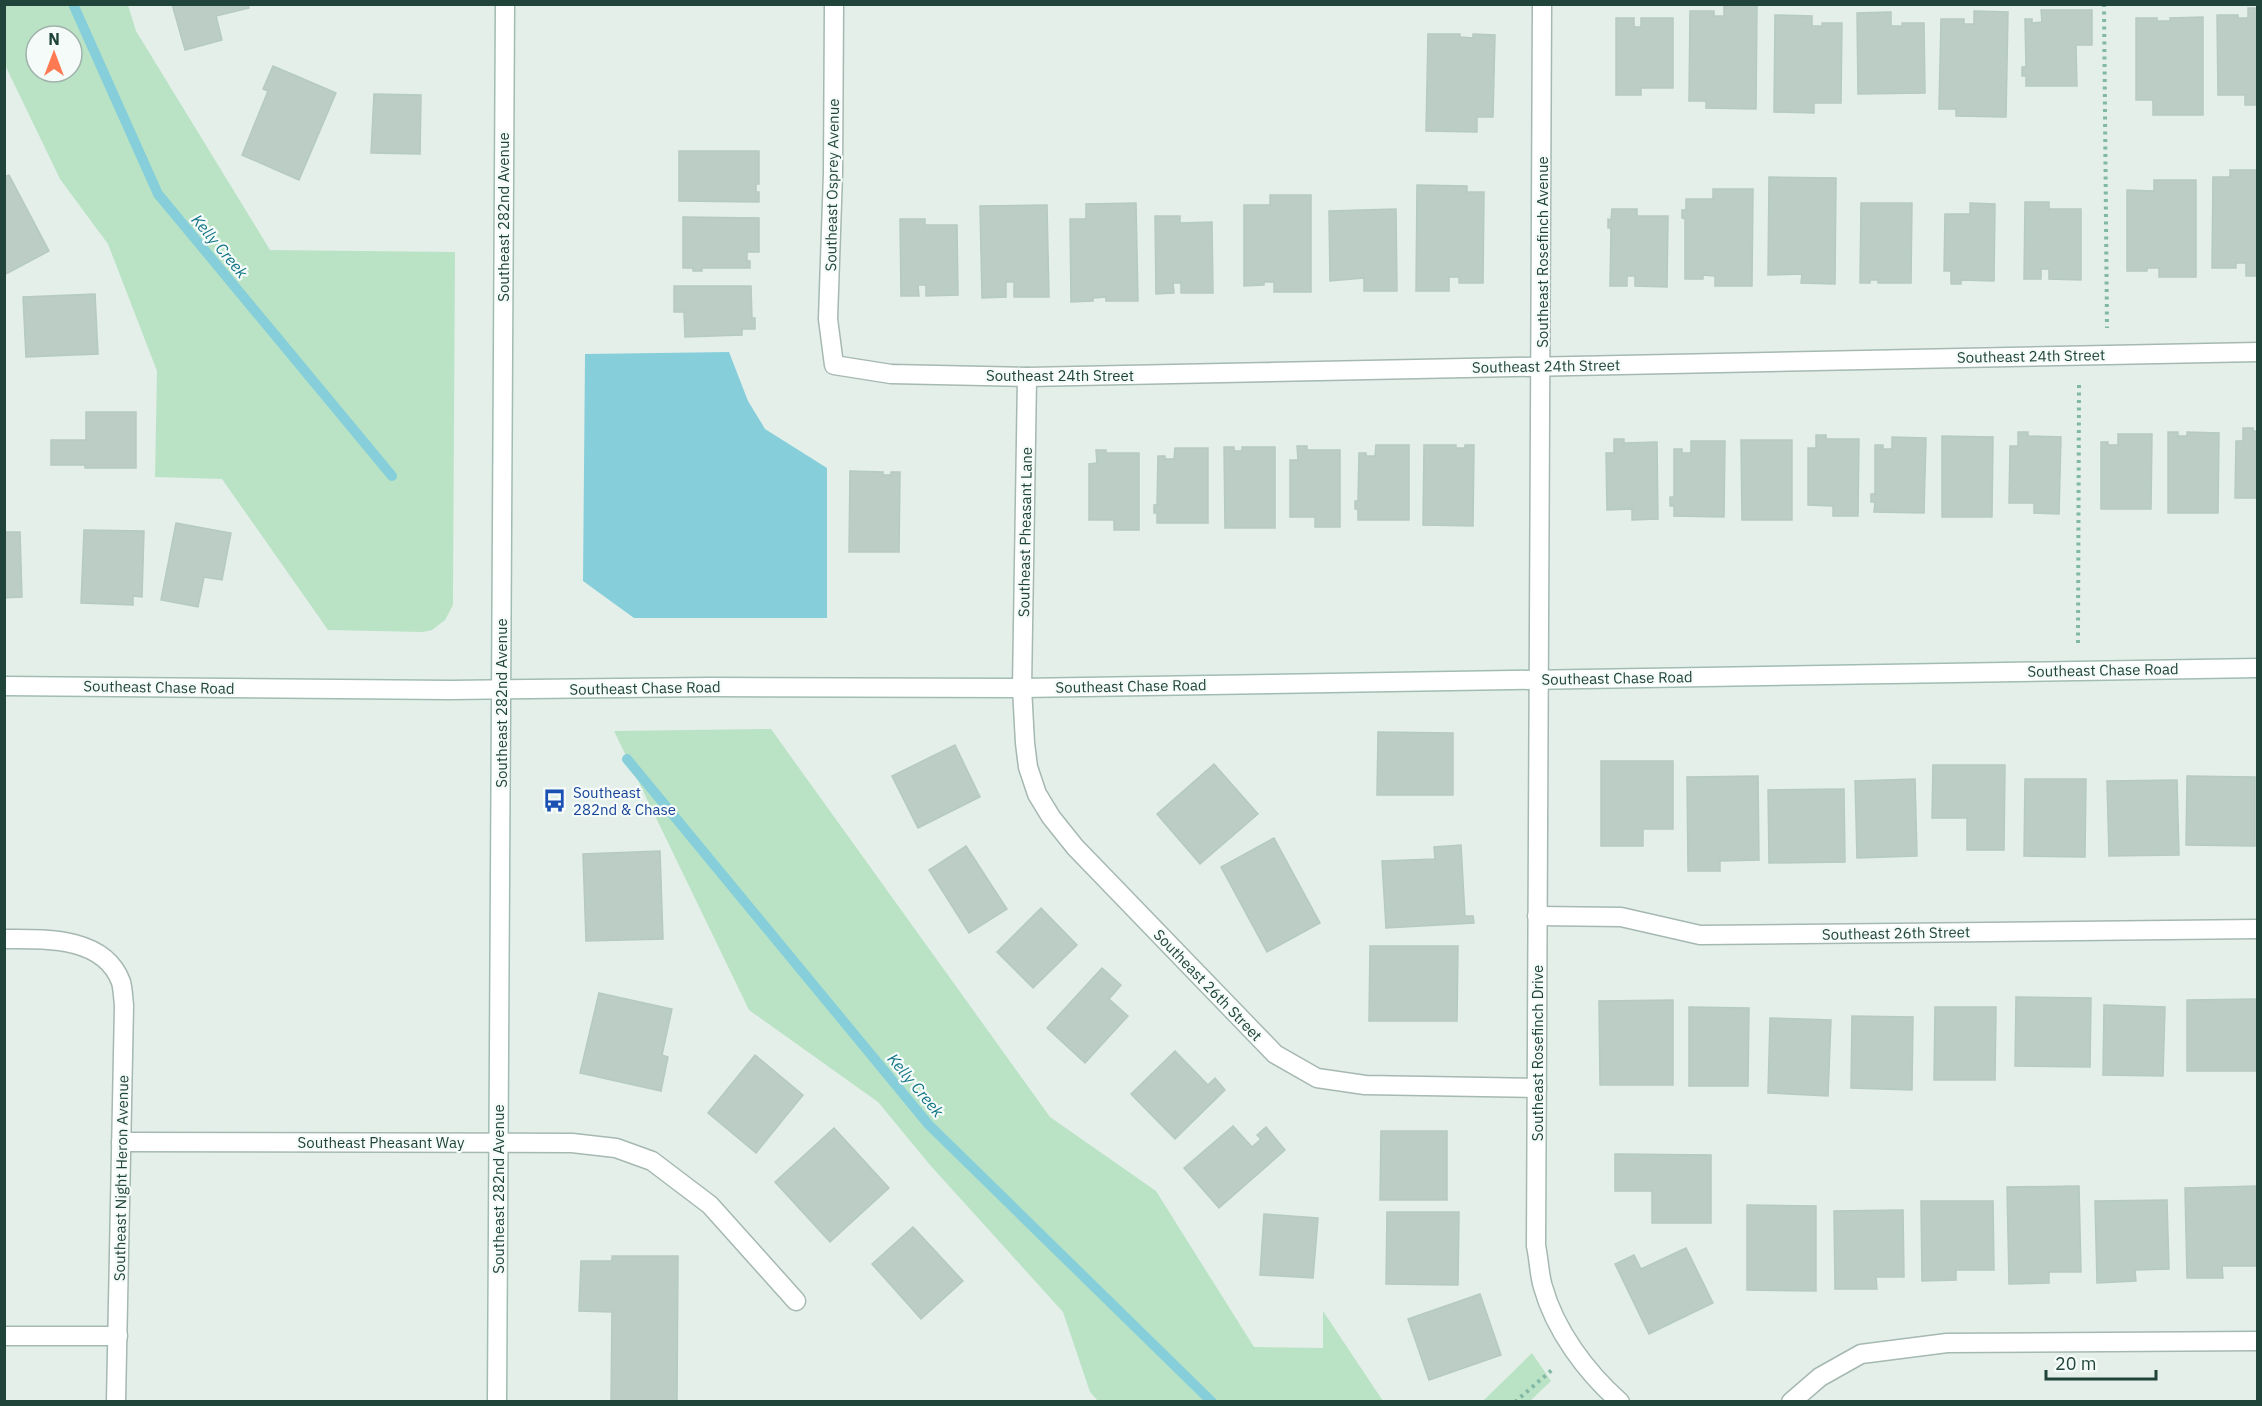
<svg xmlns="http://www.w3.org/2000/svg" width="2262" height="1406" viewBox="0 0 2262 1406" font-family="'IBM Plex Sans',sans-serif">
	<rect width="100%" height="100%" fill="#e4efea"/>
	<g fill="#bae3c5" fill-rule="evenodd">
		<path d="M5,4l123,1 8,26 134,219 185,2 -2,346v7l-8,15 -13,10 -9,2 -95,-2 -106,-151 -67,-2 2,-106 -49,-127 -48,-65 -55,-114zM36,36h36v36h-36z"/>
		<polygon points="771,729 1050,1117 1156,1191 1254,1347 1323,1348 1323,1311 1383,1401 1098,1401 1090,1392 1063,1312 930,1165 878,1102 749,1010 614,731"/>
		<polygon points="1532,1353 1551,1381 1530,1401 1483,1401"/>
	</g>
	<polygon fill="#86cfda" points="729,352 748,401 765,429 827,468 827,618 634,618 583,581 585,354"/>
	<g fill="none" stroke-linecap="round" stroke-linejoin="round">
		<g stroke="#86cfda" stroke-width="10">
			<polyline points="73,4 158,194 392,476"/>
			<polyline points="627,759 929,1125 1212,1402"/>
		</g>
	</g>
	<g fill="#bccdc6" stroke="#b5cac1" stroke-width="1.5">
		<polygon points="172,4 248,4 249,8 216,16 222,40 185,50"/>
		<polygon points="1724,4 1757,4 1756,109 1706,108 1706,101 1689,101 1690,11 1714,11 1714,16 1724,16"/>
		<polygon points="2248,8 2258,8 2258,105 2245,105 2245,95 2218,95 2217,15 2238,15 2238,18 2248,18"/>
		<polygon points="2041,10 2092,10 2092,45 2076,45 2077,86 2026,86 2026,76 2022,76 2022,67 2026,67 2025,19 2032,19 2032,23 2042,22"/>
		<polygon points="1974,11 2008,12 2006,117 1956,116 1956,109 1939,109 1941,19 1964,19 1964,24 1974,24"/>
		<polygon points="1891,12 1891,26 1902,26 1902,23 1924,23 1925,93 1858,94 1857,13"/>
		<polygon points="1775,15 1812,16 1812,26 1822,26 1822,23 1842,23 1841,103 1814,103 1814,113 1774,112"/>
		<polygon points="2203,17 2203,115 2153,115 2153,100 2136,100 2136,18 2157,18 2157,21 2170,21 2170,18"/>
		<polygon points="1616,18 1634,18 1634,27 1641,27 1641,18 1673,18 1673,88 1641,88 1641,95 1616,95"/>
		<polygon points="1428,34 1460,34 1460,37 1473,38 1473,34 1495,35 1493,117 1477,117 1477,132 1426,131"/>
		<polygon points="273,66 336,93 299,180 242,155 268,91 263,89"/>
		<polygon points="374,94 421,95 420,154 371,153"/>
		<polygon points="679,151 759,151 759,184 756,184 756,192 759,192 759,202 679,201"/>
		<polygon points="2230,170 2258,170 2258,276 2246,276 2246,263 2236,263 2236,268 2212,268 2213,177 2230,177"/>
		<polygon points="9,175 49,251 4,275 4,177"/>
		<polygon points="1769,177 1836,178 1835,284 1801,283 1802,274 1768,275"/>
		<polygon points="2154,180 2196,180 2196,277 2159,277 2159,268 2147,268 2147,271 2127,271 2127,190 2154,191"/>
		<polygon points="1417,185 1467,186 1467,192 1484,192 1483,283 1459,283 1459,277 1449,277 1449,291 1416,291"/>
		<polygon points="1713,189 1753,189 1752,286 1715,286 1715,276 1703,275 1703,279 1685,279 1685,219 1682,218 1682,210 1686,210 1686,199 1713,199"/>
		<polygon points="1270,195 1311,195 1311,292 1274,292 1274,282 1264,282 1264,285 1244,286 1244,205 1270,205"/>
		<polygon points="2025,202 2049,202 2049,209 2081,209 2081,280 2049,279 2049,269 2041,269 2041,279 2024,279"/>
		<polygon points="1136,203 1138,301 1106,301 1106,297 1093,298 1093,301 1071,302 1070,219 1086,219 1086,204"/>
		<polygon points="1861,203 1912,203 1911,283 1878,283 1878,280 1870,280 1870,283 1860,283"/>
		<polygon points="1970,203 1995,204 1994,281 1961,280 1961,284 1951,284 1951,271 1944,271 1945,214 1970,214"/>
		<polygon points="1047,205 1049,297 1014,297 1014,282 1006,282 1006,297 982,298 980,206"/>
		<polygon points="1396,209 1397,291 1364,291 1364,278 1330,281 1329,211"/>
		<polygon points="1612,209 1637,209 1637,216 1668,216 1667,287 1635,286 1635,276 1627,276 1627,286 1610,286 1611,228 1608,228 1608,219 1611,220"/>
		<polygon points="1155,216 1180,216 1180,223 1212,222 1213,293 1181,293 1181,283 1173,283 1174,293 1156,294"/>
		<polygon points="683,217 759,218 759,252 747,252 747,261 750,261 750,268 702,268 702,271 693,271 693,268 683,268"/>
		<polygon points="900,219 925,219 925,225 957,225 958,295 926,296 926,285 918,285 919,296 901,296"/>
		<polygon points="674,286 751,286 752,318 755,318 755,329 742,329 742,335 685,337 684,312 674,312"/>
		<polygon points="95,294 98,354 26,357 23,297"/>
		<polygon points="86,412 136,412 136,468 85,468 85,465 51,465 51,440 86,440"/>
		<polygon points="2243,428 2253,428 2253,431 2258,431 2258,498 2235,498 2236,441 2243,441"/>
		<polygon points="2018,432 2028,432 2028,436 2061,437 2059,514 2034,513 2034,503 2009,503 2010,446 2018,446"/>
		<polygon points="2168,432 2178,432 2178,436 2187,436 2187,432 2219,433 2218,513 2168,513"/>
		<polygon points="2118,434 2152,434 2151,509 2101,509 2101,442 2108,442 2108,445 2118,445"/>
		<polygon points="1816,435 1826,435 1826,439 1859,439 1858,516 1833,516 1833,506 1808,505 1808,448 1816,448"/>
		<polygon points="1942,436 1993,437 1992,517 1942,517"/>
		<polygon points="1892,437 1926,438 1924,513 1874,512 1875,502 1871,502 1871,494 1875,494 1875,445 1883,445 1883,449 1892,449"/>
		<polygon points="1614,439 1624,439 1624,443 1657,442 1658,519 1632,520 1632,509 1607,510 1606,453 1614,453"/>
		<polygon points="1741,440 1792,440 1792,520 1742,520"/>
		<polygon points="1691,441 1725,441 1724,517 1674,516 1674,506 1670,506 1670,497 1674,497 1674,449 1682,449 1682,453 1691,453"/>
		<polygon points="1376,445 1409,445 1409,520 1358,520 1358,509 1355,509 1355,501 1358,501 1359,453 1366,453 1366,456 1375,456"/>
		<polygon points="1424,445 1456,445 1456,448 1465,448 1465,445 1474,445 1473,526 1423,525"/>
		<polygon points="1297,446 1307,446 1307,450 1340,450 1340,527 1315,527 1315,517 1290,517 1290,460 1298,460"/>
		<polygon points="1224,447 1234,447 1234,451 1242,451 1242,447 1275,447 1275,528 1225,528"/>
		<polygon points="1175,448 1208,448 1208,523 1157,523 1157,513 1154,513 1154,505 1157,505 1158,456 1165,456 1165,459 1174,459"/>
		<polygon points="1096,450 1106,450 1106,453 1139,453 1139,530 1114,530 1114,520 1089,520 1089,464 1097,463"/>
		<polygon points="850,471 883,472 883,475 891,475 891,472 900,472 899,552 849,552"/>
		<polygon points="176,523 231,533 222,580 204,577 198,607 161,600"/>
		<polygon points="84,530 144,531 142,597 133,596 133,605 81,603"/>
		<polygon points="4,532 20,532 22,597 4,598"/>
		<polygon points="1378,732 1453,733 1453,795 1377,795"/>
		<polygon points="955,745 980,797 918,828 892,776"/>
		<polygon points="1601,761 1673,761 1673,829 1643,829 1643,846 1601,846"/>
		<polygon points="1214,764 1258,814 1200,864 1157,814"/>
		<polygon points="1933,765 2005,765 2004,850 1967,850 1967,818 1932,818"/>
		<polygon points="1758,776 1759,860 1720,861 1720,871 1688,871 1687,777"/>
		<polygon points="2187,776 2255,777 2255,846 2186,845"/>
		<polygon points="1915,779 1917,856 1857,858 1855,781"/>
		<polygon points="2025,779 2086,779 2085,857 2024,856"/>
		<polygon points="2177,780 2179,855 2109,856 2107,781"/>
		<polygon points="1844,789 1845,862 1769,863 1768,790"/>
		<polygon points="1274,838 1320,923 1267,952 1221,867"/>
		<polygon points="1461,845 1465,916 1473,916 1474,923 1386,928 1382,861 1435,859 1434,847"/>
		<polygon points="966,846 1007,909 969,933 929,870"/>
		<polygon points="660,851 663,939 586,941 583,854"/>
		<polygon points="1041,908 1077,945 1033,988 997,952"/>
		<polygon points="1370,946 1458,946 1457,1021 1369,1021"/>
		<polygon points="1102,968 1121,985 1109,999 1128,1016 1085,1063 1047,1028"/>
		<polygon points="599,993 672,1009 662,1055 668,1057 661,1091 580,1073"/>
		<polygon points="2016,997 2091,998 2090,1067 2015,1066"/>
		<polygon points="2257,999 2258,1071 2187,1071 2187,1000"/>
		<polygon points="1673,1000 1673,1085 1600,1085 1599,1001"/>
		<polygon points="2104,1005 2165,1007 2163,1076 2103,1075"/>
		<polygon points="1689,1007 1749,1008 1748,1086 1689,1086"/>
		<polygon points="1935,1007 1996,1007 1995,1080 1934,1080"/>
		<polygon points="1852,1016 1913,1017 1912,1090 1851,1088"/>
		<polygon points="1770,1018 1831,1020 1828,1096 1768,1093"/>
		<polygon points="1175,1051 1208,1085 1215,1078 1225,1090 1175,1139 1131,1094"/>
		<polygon points="755,1055 803,1095 756,1153 708,1113"/>
		<polygon points="1233,1126 1252,1147 1261,1139 1257,1135 1266,1127 1285,1150 1219,1208 1184,1168"/>
		<polygon points="834,1128 889,1188 830,1242 775,1182"/>
		<polygon points="1381,1131 1447,1131 1447,1200 1380,1200"/>
		<polygon points="1615,1154 1711,1155 1711,1223 1652,1223 1652,1191 1615,1191"/>
		<polygon points="2079,1186 2081,1272 2049,1272 2049,1283 2009,1284 2007,1187"/>
		<polygon points="2257,1186 2258,1266 2222,1266 2223,1278 2187,1278 2185,1188"/>
		<polygon points="2167,1200 2169,1269 2135,1270 2136,1281 2097,1283 2095,1201"/>
		<polygon points="1921,1201 1993,1201 1994,1270 1956,1270 1956,1280 1922,1281"/>
		<polygon points="1747,1205 1816,1206 1816,1291 1747,1290"/>
		<polygon points="1903,1210 1904,1277 1876,1277 1877,1289 1835,1289 1834,1211"/>
		<polygon points="1387,1212 1459,1212 1458,1285 1386,1284"/>
		<polygon points="1264,1214 1318,1218 1313,1278 1260,1275"/>
		<polygon points="913,1227 963,1281 921,1319 872,1264"/>
		<polygon points="1686,1248 1713,1303 1649,1334 1615,1264 1634,1255 1641,1269"/>
		<polygon points="612,1256 678,1256 677,1402 611,1402 612,1312 579,1311 581,1261 612,1261"/>
		<polygon points="1480,1294 1501,1355 1429,1380 1408,1319"/>
	</g>
	<g fill="none" stroke-linecap="round" stroke-linejoin="round">
		<defs>
			<g id="street">
				<polyline points="834,4 833,173 828,319 834,365 891,374 1027,377 2258,352"/>
				<path d="M1542,4c0,414 -6,828 -6,1242 3,13 3,28 7,41 12,43 43,85 77,115"/>
				<polyline points="1027,377 1022,688 1025,743 1028,767 1037,794 1051,817 1075,847 1275,1054 1317,1078 1365,1085 1537,1088"/>
				<polyline points="1537,916 1621,917 1700,935 2258,929"/>
				<path d="M4,939c40,0 100,-3 117,43 2,7 2,16 3,23l-8,397"/>
				<polyline points="121,1142 572,1143 616,1148 652,1161 710,1205 796,1301"/>
				<polyline points="4,1336 118,1336"/>
				<polyline points="1791,1402 1820,1377 1861,1354 1947,1343 2258,1341"/>
			</g>
			<g id="secondary">
				<polyline points="4,686 450,690 710,687 1022,688 2258,668"/>
				<polyline points="497,1402 505,4"/>
			</g>
		</defs>
		<use href="#street" stroke="#a5b8b2" stroke-width="21"/>
		<use href="#secondary" stroke="#a1bcb2" stroke-width="21"/>
		<g stroke="#80b7a5" stroke-width="4" stroke-dasharray="3 4.5" stroke-linecap="butt">
			<polyline points="2104,4 2107,328"/>
			<polyline points="2078,643 2079,383"/>
			<polyline points="1515,1402 1553,1369"/>
		</g>
		<use href="#street" stroke="#fff" stroke-width="18"/>
		<use href="#secondary" stroke="#fff" stroke-width="18"/>
	</g>
	<defs>
		<symbol id="bus-bare" viewBox="-9 -9 18 18"><path d="M-5-6H5V4H4V6H2V4H-2V6H-4V4H-5ZM-3.5-4V0h7V-4ZM-3.5 1.2v1.5H-2V1.2ZM2 1.2v1.5H3.5V1.2Z" fill="#1a4fb4" stroke="#f5fbf8" stroke-width="2.5" paint-order="stroke"/></symbol>
	</defs>
	<g fill-rule="evenodd">
		<use href="#bus-bare" x="538" y="784" width="33" height="33"/>
	</g>
	<g text-anchor="middle" dominant-baseline="central" stroke-width="4.5" stroke-linejoin="round" paint-order="stroke">
		<g font-size="15" fill="#20443a" stroke="#f5fbf8">
			<text transform="translate(832 185) rotate(-89)">Southeast Osprey Avenue</text>
			<text transform="translate(503 217) rotate(-90)">Southeast 282nd Avenue</text>
			<text transform="translate(1542 252) rotate(-90)">Southeast Rosefinch Avenue</text>
			<text transform="translate(2031 356) rotate(-1)">Southeast 24th Street</text>
			<text transform="translate(1546 366) rotate(-1)">Southeast 24th Street</text>
			<text x="1060" y="375">Southeast 24th Street</text>
			<text transform="translate(1025 532) rotate(-89)">Southeast Pheasant Lane</text>
			<text transform="translate(2103 670) rotate(-1)">Southeast Chase Road</text>
			<text transform="translate(1617 678) rotate(-1)">Southeast Chase Road</text>
			<text transform="translate(1131 686) rotate(-1)">Southeast Chase Road</text>
			<text transform="translate(159 687) rotate(1)">Southeast Chase Road</text>
			<text transform="translate(645 688) rotate(-1)">Southeast Chase Road</text>
			<text transform="translate(501 703) rotate(-90)">Southeast 282nd Avenue</text>
			<text transform="translate(1896 933) rotate(-1)">Southeast 26th Street</text>
			<text transform="translate(1208 985) rotate(46)">Southeast 26th Street</text>
			<text transform="translate(1537 1053) rotate(-90)">Southeast Rosefinch Drive</text>
			<text x="381" y="1142">Southeast Pheasant Way</text>
			<text transform="translate(121 1178) rotate(-89)">Southeast Night Heron Avenue</text>
			<text transform="translate(498 1189) rotate(-90)">Southeast 282nd Avenue</text>
		</g>
		<g font-size="15" fill="#164399" stroke="#f5fbf8" text-anchor="start">
			<text x="573" y="792">Southeast<tspan x="573" dy="17">282nd &amp; Chase</tspan></text>
		</g>
		<g font-size="16" font-style="italic" fill="#127688" stroke="#f5fbf8">
			<text transform="translate(220 246) rotate(50)">Kelly Creek</text>
			<text transform="translate(916 1085) rotate(50)">Kelly Creek</text>
		</g>
	</g>
	<rect width="2262" height="1406" fill="none" stroke="#20443a" stroke-width="12"/>
	<g transform="translate(54 54)"><circle r="28" fill="#f5fbf8" stroke="#a0b2ac" stroke-width="1.5"/>
	<path d="M0-4.5L10 22L0 15L-10 22Z" fill="#ff7a52"/>
	<text y="-9" font-size="16" font-weight="bold" text-anchor="middle" fill="#20443a">N</text>
	</g>
	<path d="M2046 1370v9h110v-9" fill="none" stroke="#20443a" stroke-width="3"/>
	<text x="2055" y="1370" font-size="18" fill="#20443a" stroke="#f5fbf8" stroke-width="4.5" paint-order="stroke">20 m</text>
</svg>
